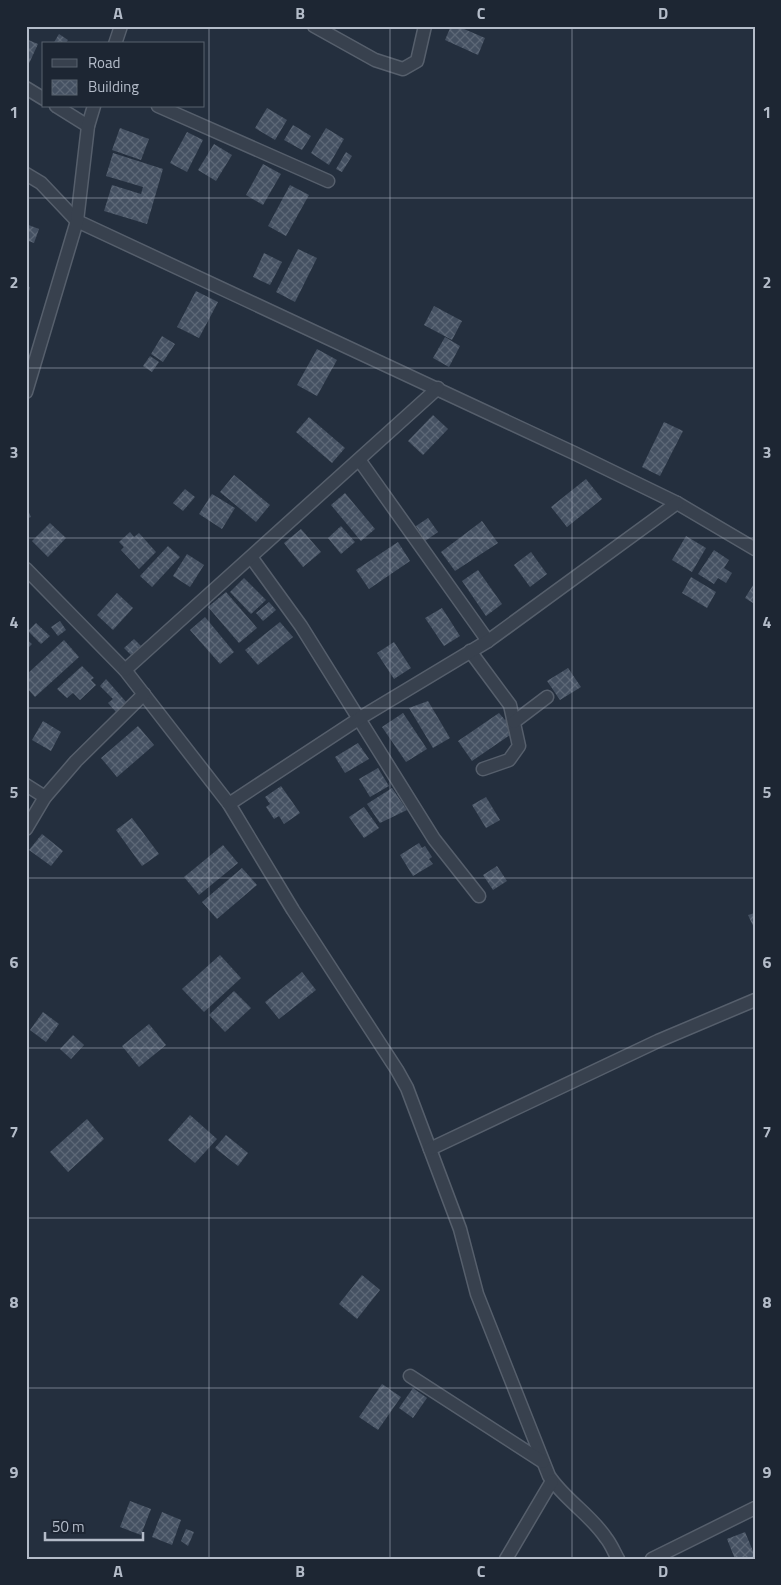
<svg xmlns="http://www.w3.org/2000/svg" width="781" height="1585" viewBox="0 0 781 1585" font-family="'Titillium Web',sans-serif">
	<defs>
		<pattern id="building-cross-hatch" width="8" height="8" patternUnits="userSpaceOnUse" patternTransform="scale(1.25)"><rect width="8" height="8" fill="#455162"/><path d="M0 0l8 8M0 8l8-8" fill="none" stroke="#5d6877"/></pattern>
	</defs>
	<rect width="100%" height="100%" fill="#242f3e"/>
	<g fill="url(#building-cross-hatch)">
		<polygon points="451,26 457,26 485,38 478,55 445,40"/>
		<polygon points="59,34 68,40 65,44 53,44"/>
		<polygon points="26,39 38,44 26,70"/>
		<polygon points="267,108 287,120 275,140 255,128"/>
		<polygon points="293,125 311,136 302,150 284,140"/>
		<polygon points="120,128 149,139 141,160 112,150"/>
		<polygon points="326,128 344,139 329,165 311,153"/>
		<polygon points="187,132 203,140 187,172 170,163"/>
		<polygon points="214,144 232,155 216,181 198,170"/>
		<polygon points="346,152 352,156 342,172 336,169"/>
		<polygon points="113,153 163,169 147,224 104,211 112,185 141,194 143,187 106,176"/>
		<polygon points="263,164 281,174 263,205 246,195"/>
		<polygon points="290,185 309,195 286,236 268,226"/>
		<polygon points="26,224 39,229 34,243 26,240"/>
		<polygon points="298,249 317,258 295,302 276,292"/>
		<polygon points="264,253 282,262 270,285 253,277"/>
		<polygon points="26,286 30,287 27,298 26,298"/>
		<polygon points="196,291 218,302 199,338 177,327"/>
		<polygon points="434,306 462,321 452,340 424,325"/>
		<polygon points="162,336 175,344 163,362 151,354"/>
		<polygon points="445,337 460,346 449,367 433,358"/>
		<polygon points="317,349 337,360 317,396 297,385"/>
		<polygon points="150,356 159,362 152,372 143,366"/>
		<polygon points="433,415 448,429 423,455 408,441"/>
		<polygon points="309,417 345,448 332,463 296,432"/>
		<polygon points="664,422 683,431 660,476 642,467"/>
		<polygon points="234,475 270,505 256,522 220,492"/>
		<polygon points="586,479 602,499 567,527 551,507"/>
		<polygon points="185,489 195,497 183,511 173,503"/>
		<polygon points="345,493 375,529 361,541 331,505"/>
		<polygon points="212,494 235,508 222,529 199,514"/>
		<polygon points="26,506 31,517 26,519"/>
		<polygon points="428,518 438,532 425,541 416,526"/>
		<polygon points="482,521 498,543 455,571 441,552"/>
		<polygon points="50,523 66,538 48,557 32,541"/>
		<polygon points="341,526 355,542 341,554 328,538"/>
		<polygon points="301,529 321,552 303,567 284,543"/>
		<polygon points="130,532 134,537 139,533 156,552 139,569 121,550 124,547 119,542"/>
		<polygon points="686,536 706,548 692,572 672,560"/>
		<polygon points="398,542 410,561 369,589 356,570"/>
		<polygon points="168,546 180,557 152,587 140,576"/>
		<polygon points="714,550 729,560 724,568 732,573 726,583 718,578 714,584 698,574"/>
		<polygon points="531,552 547,574 530,587 514,565"/>
		<polygon points="187,554 204,565 190,587 173,576"/>
		<polygon points="478,570 502,604 486,616 462,581"/>
		<polygon points="691,577 716,592 707,608 682,593"/>
		<polygon points="244,578 266,600 251,614 230,592"/>
		<polygon points="755,582 755,600 753,603 745,598"/>
		<polygon points="226,592 257,628 239,643 208,607"/>
		<polygon points="117,593 133,608 113,630 97,615"/>
		<polygon points="269,602 276,610 263,621 256,613"/>
		<polygon points="442,608 460,636 444,646 425,618"/>
		<polygon points="205,617 234,652 220,664 190,630"/>
		<polygon points="60,621 66,630 58,636 51,627"/>
		<polygon points="280,622 293,637 258,665 245,650"/>
		<polygon points="36,623 50,636 41,644 28,631"/>
		<polygon points="26,639 32,644 26,650"/>
		<polygon points="134,639 141,646 131,655 124,648"/>
		<polygon points="64,640 79,657 35,697 26,687 26,675"/>
		<polygon points="394,642 411,668 394,679 377,653"/>
		<polygon points="82,666 94,678 91,680 96,685 80,700 73,693 67,698 57,689"/>
		<polygon points="568,668 581,687 560,700 547,681"/>
		<polygon points="106,679 127,703 116,712 108,703 113,699 100,686"/>
		<polygon points="428,701 450,738 433,748 409,708"/>
		<polygon points="403,713 427,749 406,762 382,727"/>
		<polygon points="499,713 505,720 507,718 516,731 472,761 458,741"/>
		<polygon points="43,721 61,732 51,751 32,740"/>
		<polygon points="138,726 154,745 117,777 101,758"/>
		<polygon points="358,743 369,759 345,773 335,757"/>
		<polygon points="378,768 389,786 370,797 359,779"/>
		<polygon points="281,786 300,813 284,824 279,816 274,819 266,807 270,804 265,797"/>
		<polygon points="392,788 407,810 380,823 367,804"/>
		<polygon points="486,797 500,820 486,828 472,805"/>
		<polygon points="364,807 379,828 364,838 349,817"/>
		<polygon points="132,818 159,854 142,866 116,830"/>
		<polygon points="42,834 63,851 51,866 29,850"/>
		<polygon points="419,843 422,848 425,846 432,857 429,859 433,864 413,876 400,855"/>
		<polygon points="223,845 238,863 199,895 184,877"/>
		<polygon points="497,866 507,881 493,890 483,875"/>
		<polygon points="242,868 257,885 217,919 202,902"/>
		<polygon points="755,913 755,930 748,915"/>
		<polygon points="220,955 241,978 204,1012 182,989"/>
		<polygon points="302,972 316,990 279,1019 265,1002"/>
		<polygon points="234,991 251,1008 225,1032 209,1015"/>
		<polygon points="43,1012 59,1024 46,1042 30,1030"/>
		<polygon points="149,1024 166,1045 139,1067 122,1046"/>
		<polygon points="73,1035 84,1045 71,1059 60,1049"/>
		<polygon points="190,1115 217,1139 195,1163 168,1140"/>
		<polygon points="87,1119 104,1139 68,1172 50,1152"/>
		<polygon points="226,1135 248,1153 238,1166 215,1148"/>
		<polygon points="362,1275 380,1290 357,1319 339,1304"/>
		<polygon points="382,1384 401,1397 378,1430 359,1417"/>
		<polygon points="413,1388 427,1398 413,1418 399,1408"/>
		<polygon points="130,1501 151,1509 141,1535 120,1527"/>
		<polygon points="162,1512 181,1520 172,1545 152,1537"/>
		<polygon points="186,1529 194,1532 188,1546 181,1541"/>
		<polygon points="745,1532 755,1556 755,1559 735,1559 727,1539"/>
	</g>
	<g fill="none" stroke-linecap="round" stroke-linejoin="round">
		<defs>
			<g id="minor">
				<polyline points="314,26 375,60 403,69 417,61 425,26"/>
				<polyline points="115,44 121,26"/>
				<polyline points="26,88 44,99"/>
				<polyline points="56,106 88,126"/>
				<polyline points="158,106 328,181"/>
				<polyline points="26,174 41,183 77,221 574,453 677,503 755,549"/>
				<polyline points="26,392 77,221 88,126 94,106"/>
				<polyline points="360,461 488,641"/>
				<polyline points="251,557 301,626 434,839 479,896"/>
				<path d="M26,569l99,101 104,134 64,106 104,160 10,18 53,141 17,65 72,182c16,24 41,38 57,62 5,6 8,14 12,21"/>
				<polyline points="470,651 510,705 519,746 509,760 483,769"/>
				<polyline points="125,670 438,388"/>
				<polyline points="514,722 547,697"/>
				<polyline points="26,785 45,797"/>
				<polyline points="229,804 360,718 488,641 677,503"/>
				<polyline points="26,829 45,797 76,761 144,694"/>
				<polyline points="430,1149 658,1041 755,1000"/>
				<polyline points="410,1376 543,1462"/>
				<polyline points="506,1559 552,1481"/>
				<polyline points="652,1559 755,1508"/>
			</g>
		</defs>
		<use href="#minor" stroke="#565f6c" stroke-width="15"/>
		<use href="#minor" stroke="#38414e" stroke-width="12"/>
	</g>
	<path fill="none" stroke="#b4bcc9" stroke-width="1" stroke-opacity="0.55" d="M209,26v1533M390,26v1533M572,26v1533M26,198h729M26,368h729M26,538h729M26,708h729M26,878h729M26,1048h729M26,1218h729M26,1388h729"/>
	<rect width="781" height="1585" fill="none" stroke="#1d2633" stroke-width="55"/>
	<rect x="42" y="42" width="162" height="65" fill="#1d2633" stroke="#59626f"/>
	<rect x="52" y="59" width="25" height="8" fill="#38414e" stroke="#59626f"/>
	<text x="88" y="68" font-size="15" fill="#b4bcc9">Road</text>
	<rect x="52" y="80" width="25" height="15" fill="url(#building-cross-hatch)" stroke="#59626f"/>
	<text x="88" y="92" font-size="15" fill="#b4bcc9">Building</text>
	<path d="M45 1532v8h98v-8" fill="none" stroke="#b4bcc9" stroke-width="2.5"/>
	<text x="52" y="1532" font-size="15" fill="#b4bcc9" stroke="#1d2633" stroke-width="4" paint-order="stroke">50 m</text>
	<rect x="28" y="28" width="726" height="1530" fill="none" stroke="#b4bcc9" stroke-width="2"/>
	<g font-size="16" text-anchor="middle" font-weight="bold" fill="#b4bcc9">
		<text x="118" y="19">A</text>
		<text x="300" y="19">B</text>
		<text x="481" y="19">C</text>
		<text x="663" y="19">D</text>
		<text x="14" y="118">1</text>
		<text x="767" y="118">1</text>
		<text x="14" y="288">2</text>
		<text x="767" y="288">2</text>
		<text x="14" y="458">3</text>
		<text x="767" y="458">3</text>
		<text x="14" y="628">4</text>
		<text x="767" y="628">4</text>
		<text x="14" y="798">5</text>
		<text x="767" y="798">5</text>
		<text x="14" y="968">6</text>
		<text x="767" y="968">6</text>
		<text x="14" y="1138">7</text>
		<text x="767" y="1138">7</text>
		<text x="14" y="1308">8</text>
		<text x="767" y="1308">8</text>
		<text x="14" y="1478">9</text>
		<text x="767" y="1478">9</text>
		<text x="118" y="1577">A</text>
		<text x="300" y="1577">B</text>
		<text x="481" y="1577">C</text>
		<text x="663" y="1577">D</text>
	</g>
</svg>
